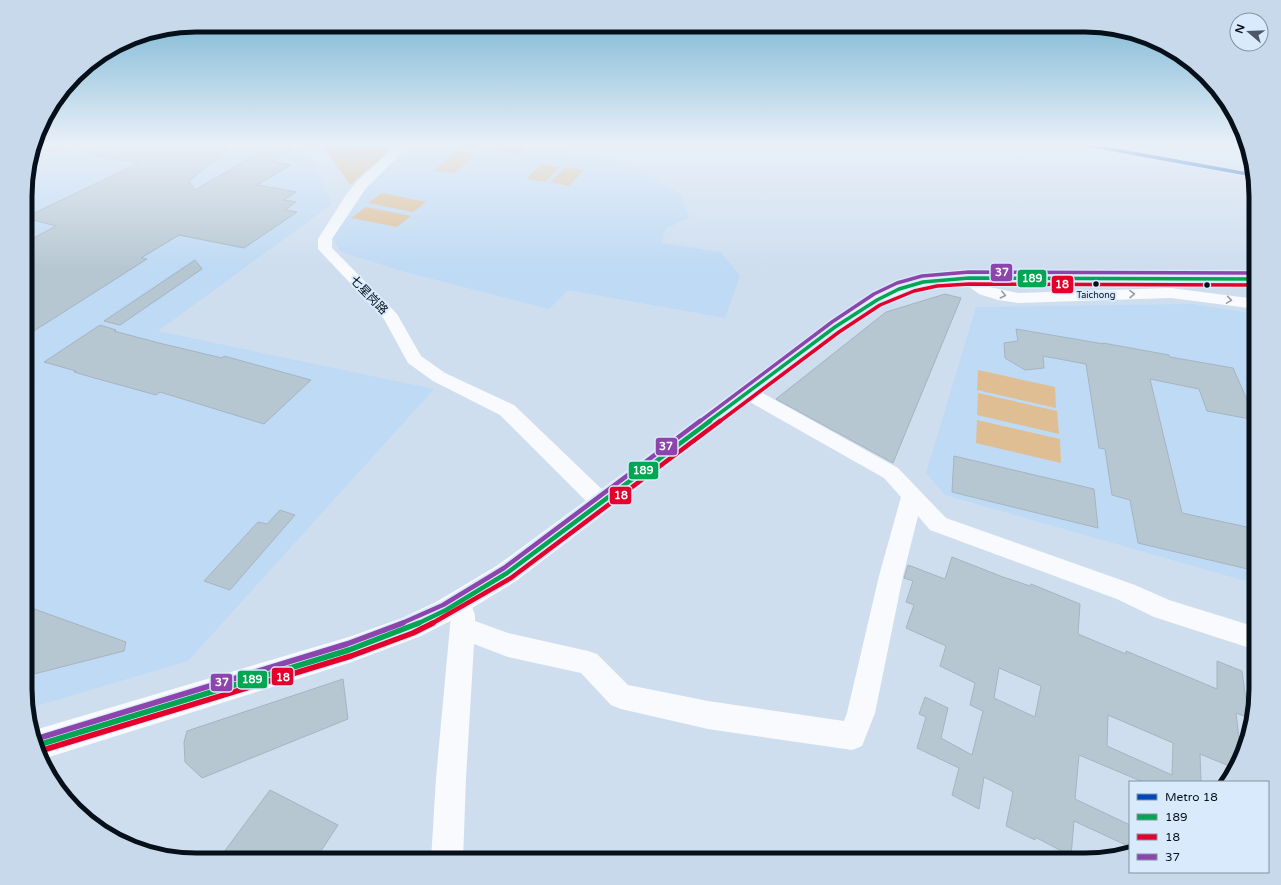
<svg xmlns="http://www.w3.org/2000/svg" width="1281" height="885" viewBox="0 0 1281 885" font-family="'Varela Round','Noto Sans SC',sans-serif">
	<rect width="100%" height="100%" fill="#cedeef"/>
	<g fill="#bfdaf4">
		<polygon points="35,144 305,144 332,204 158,331 434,389 188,661 26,709 26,174"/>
		<polygon points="412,144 574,144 565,153 610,160 636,167 680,194 689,218 666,228 662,243 721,252 740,276 725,318 568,290 549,309 402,271 341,252 332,237 353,204 381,173"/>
		<polygon points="1193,304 1256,314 1256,584 945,495 926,473 976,307"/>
	</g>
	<g fill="#dfbe93">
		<polygon points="35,144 89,144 61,152 33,152"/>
		<polygon points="322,144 349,144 391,150 350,185"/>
		<polygon points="460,144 530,144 521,154 459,146"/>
		<polygon points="456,151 476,153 455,173 434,171"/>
		<polygon points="542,164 560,167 545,182 526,179"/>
		<polygon points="566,167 584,170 569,186 550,182"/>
		<polygon points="382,193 426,202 413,212 368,203"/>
		<polygon points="366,207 411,216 397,227 351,218"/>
		<polygon points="978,370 1055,387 1056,408 977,390"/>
		<polygon points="978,393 1057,411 1059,434 977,415"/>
		<polygon points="977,420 1060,439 1061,463 976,443"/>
	</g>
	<g fill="#b7c7d2" stroke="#a5b4c0" fill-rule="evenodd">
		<polygon points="106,144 235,144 189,181 195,190 274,144 294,148 272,161 291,165 257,185 296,192 284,200 296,202 285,210 297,212 244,248 179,235 141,258 147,259 26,336 26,242 56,226 26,218 26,217 139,163 85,154"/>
		<polygon points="195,260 202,269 120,325 104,321"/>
		<polygon points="945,294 961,298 893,463 776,399 886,312"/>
		<polygon points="100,325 116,330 114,331 159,343 222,358 224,356 311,380 264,424 160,392 156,395 91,377 74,372 76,371 44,362"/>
		<polygon points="1016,329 1104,344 1103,343 1169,355 1170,357 1233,368 1256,420 1207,411 1199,389 1150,379 1182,513 1256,529 1256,571 1138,543 1130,500 1112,495 1105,449 1099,448 1086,364 1043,356 1044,368 1025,370 1005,358 1004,343 1018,341"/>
		<polygon points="954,456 1094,489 1098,528 952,492"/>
		<polygon points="280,510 295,515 230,590 204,581 258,522 267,524"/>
		<path d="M952,557l51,20 27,9 1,-2 49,20 -2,30 48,20v-3l91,38v-28l25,10 4,29 9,4 -3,15 -16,-6 5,42 -7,13 -34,-14 1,28h-58l-64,-27 -4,44 55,26v22l-56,-26 -3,35 -36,-19v3l-29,-14 7,-34 -5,-3 -24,-12 -5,32 -27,-14 7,-27 -42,-20 9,-31 -7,-3 6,-17 23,11 -7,30 31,17 11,-44 -13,-6 5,-22 -35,-17 6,-20 -40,-18 8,-23 -8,-3 7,-21 -9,-3 4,-13 37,14zM999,668l42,18 -6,31 -41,-19zM1108,715l65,28 -1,32 -65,-29z"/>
		<polygon points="26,606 126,642 124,651 26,676"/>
		<polygon points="343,679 348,719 202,778 185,762 184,742 187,731"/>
		<polygon points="270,790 338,825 315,860 218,860"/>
	</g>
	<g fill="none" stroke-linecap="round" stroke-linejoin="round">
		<g fill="#f8fafd" fill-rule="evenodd">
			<polygon points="398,144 411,144 366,188 332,239 332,248 397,314 421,356 445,373 514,405 610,497 613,503 610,509 602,511 594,509 500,415 433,381 408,363 384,319 318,249 318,239 346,195 356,182"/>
			<polygon points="969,273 974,275 979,280 990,287 1018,293 1171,288 1256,299 1256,309 1171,298 1018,303 998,300 979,294 968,286 961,278 964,275"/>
			<polygon points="748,387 755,389 898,468 946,518 1135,585 1169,600 1256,627 1256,650 1154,617 1117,599 930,530 918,516 903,576 875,713 862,746 852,750 708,729 621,709 611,705 581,673 508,657 474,644 466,778 463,860 431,860 436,778 451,615 454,607 463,604 472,607 475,615 475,621 508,633 588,651 597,654 628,685 708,701 844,721 847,713 879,576 901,497 884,478 741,397 739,393 741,389"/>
		</g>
		<path fill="#f8fafd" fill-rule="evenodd" d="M969,273l287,1v10l-287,-1c-15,1 -31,1 -46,4 -30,7 -57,26 -81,44l-326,250 -60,37 -35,18 -72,27 -306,96 -10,-28 5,-2 311,-92 53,-19 34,-16 62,-37 330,-242c30,-20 59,-38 95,-46 15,-3 31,-3 46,-4z"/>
		<defs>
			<polyline id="bus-1-far2" points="708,422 835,327 877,300 899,289 923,282 969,278 1256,279"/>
			<polyline id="bus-1-far1" points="417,624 446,610 507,573 710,421"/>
			<polyline id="bus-1" points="38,745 349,650 419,623"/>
			<polyline id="bus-2-far2" points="719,422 839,332 880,305 914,291 937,286 969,284 1256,285"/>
			<polyline id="bus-2-far1" points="431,624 511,578 720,421"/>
			<polyline id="bus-2" points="40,751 351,656 413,633 433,623"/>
			<polyline id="bus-3-far2" points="699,422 832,322 874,294 897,283 922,276 969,272 1256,273"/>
			<polyline id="bus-3-far1" points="400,624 443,605 504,568 700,421"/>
			<polyline id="bus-3" points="36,739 347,644 403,623"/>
		</defs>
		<use href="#bus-1-far2" stroke="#d8eafc" stroke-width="6"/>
		<use href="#bus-1-far1" stroke="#d8eafc" stroke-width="8"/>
		<use href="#bus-1" stroke="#d8eafc" stroke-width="8"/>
		<use href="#bus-2-far2" stroke="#d8eafc" stroke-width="6"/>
		<use href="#bus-2-far1" stroke="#d8eafc" stroke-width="8"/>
		<use href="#bus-2" stroke="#d8eafc" stroke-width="8"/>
		<use href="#bus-3-far2" stroke="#d8eafc" stroke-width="6"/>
		<use href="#bus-3-far1" stroke="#d8eafc" stroke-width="8"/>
		<use href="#bus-3" stroke="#d8eafc" stroke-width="8"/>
		<use href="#bus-1-far2" stroke="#00a651" stroke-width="3.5"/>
		<use href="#bus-1-far1" stroke="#00a651" stroke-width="4.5"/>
		<use href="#bus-1" stroke="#00a651" stroke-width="5.5"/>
		<use href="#bus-2-far2" stroke="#e4002b" stroke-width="3.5"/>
		<use href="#bus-2-far1" stroke="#e4002b" stroke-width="4.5"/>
		<use href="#bus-2" stroke="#e4002b" stroke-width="5.5"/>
		<use href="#bus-3-far2" stroke="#8e44ad" stroke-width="3.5"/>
		<use href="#bus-3-far1" stroke="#8e44ad" stroke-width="4.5"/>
		<use href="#bus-3" stroke="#8e44ad" stroke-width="5.5"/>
		<defs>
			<polyline id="metro-1" points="1082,144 1253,175"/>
		</defs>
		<use href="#metro-1" stroke="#d8eafc" stroke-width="5.5"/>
		<use href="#metro-1" stroke="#0047ba" stroke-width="3.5"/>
	</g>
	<defs><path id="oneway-chevron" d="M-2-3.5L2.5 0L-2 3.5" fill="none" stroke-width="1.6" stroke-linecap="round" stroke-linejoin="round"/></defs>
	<g stroke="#979ca2">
		<use href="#oneway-chevron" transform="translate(1132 294) rotate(-1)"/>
		<use href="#oneway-chevron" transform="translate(1003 295) rotate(13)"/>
		<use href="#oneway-chevron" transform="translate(1229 300) rotate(9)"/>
	</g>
	<linearGradient id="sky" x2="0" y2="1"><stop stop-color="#75b3d2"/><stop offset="0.54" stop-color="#e9f0f8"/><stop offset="1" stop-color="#e9f0f8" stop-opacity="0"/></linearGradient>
	<rect width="1281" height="268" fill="url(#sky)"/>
	<g fill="#06101a" stroke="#d8eafc" stroke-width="1.5">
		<circle cx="1096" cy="284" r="3.5"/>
		<circle cx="1207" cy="285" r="3.5"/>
	</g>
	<g text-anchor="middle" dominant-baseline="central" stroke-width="4" stroke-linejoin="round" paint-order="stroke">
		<g font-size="9" fill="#06101a" stroke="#d8eafc">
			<text x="1096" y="295">Taichong</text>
		</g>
		<g font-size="12" fill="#06101a" stroke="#d8eafc">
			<text transform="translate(369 295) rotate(46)">七星岗路</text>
		</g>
	</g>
	<path d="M0 0H1281V885H0ZM196 32H1085A164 164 0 0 1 1249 196V689A164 164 0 0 1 1085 853H196A164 164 0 0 1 32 689V196A164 164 0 0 1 196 32Z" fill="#c7d9ea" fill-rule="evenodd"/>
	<path fill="none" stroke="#06101a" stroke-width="5" d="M196 32H1085A164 164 0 0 1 1249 196V689A164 164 0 0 1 1085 853H196A164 164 0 0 1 32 689V196A164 164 0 0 1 196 32Z"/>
	<g stroke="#d8eafc" stroke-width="1.5">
		<rect x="990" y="263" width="23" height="19" rx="4" fill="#8e44ad"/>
		<rect x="1017" y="269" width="30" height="19" rx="4" fill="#00a651"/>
		<rect x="1051" y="275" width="23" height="19" rx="4" fill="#e4002b"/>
		<rect x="655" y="437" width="23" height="19" rx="4" fill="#8e44ad"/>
		<rect x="628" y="461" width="31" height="19" rx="4" fill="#00a651"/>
		<rect x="609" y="486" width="23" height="19" rx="4" fill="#e4002b"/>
		<rect x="271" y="667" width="23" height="19" rx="4" fill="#e4002b"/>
		<rect x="237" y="670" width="31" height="19" rx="4" fill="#00a651"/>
		<rect x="210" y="673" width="23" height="19" rx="4" fill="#8e44ad"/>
	</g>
	<g font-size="11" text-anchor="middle" font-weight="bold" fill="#fff">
		<text x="1002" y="276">37</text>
		<text x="1032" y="282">189</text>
		<text x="1062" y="288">18</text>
		<text x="666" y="450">37</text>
		<text x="643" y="474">189</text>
		<text x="621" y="499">18</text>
		<text x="283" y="681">18</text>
		<text x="252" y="683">189</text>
		<text x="222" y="686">37</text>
	</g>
	<rect x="1129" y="781" width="140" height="92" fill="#d8eafc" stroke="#8493a2"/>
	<rect x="1137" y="794" width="20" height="6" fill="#0047ba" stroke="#8493a2"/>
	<text x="1165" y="801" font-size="12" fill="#06101a">Metro 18</text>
	<rect x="1137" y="814" width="20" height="6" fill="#00a651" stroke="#8493a2"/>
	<text x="1165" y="821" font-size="12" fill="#06101a">189</text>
	<rect x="1137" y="834" width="20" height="6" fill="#e4002b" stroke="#8493a2"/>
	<text x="1165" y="841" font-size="12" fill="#06101a">18</text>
	<rect x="1137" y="854" width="20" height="6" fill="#8e44ad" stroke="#8493a2"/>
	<text x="1165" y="861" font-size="12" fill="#06101a">37</text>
	<g transform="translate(1249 32) rotate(289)"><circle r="19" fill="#d8eafc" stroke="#8493a2"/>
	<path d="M0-3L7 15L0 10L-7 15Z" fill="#4c5865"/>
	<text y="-6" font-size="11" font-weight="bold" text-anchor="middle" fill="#06101a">N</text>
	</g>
</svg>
